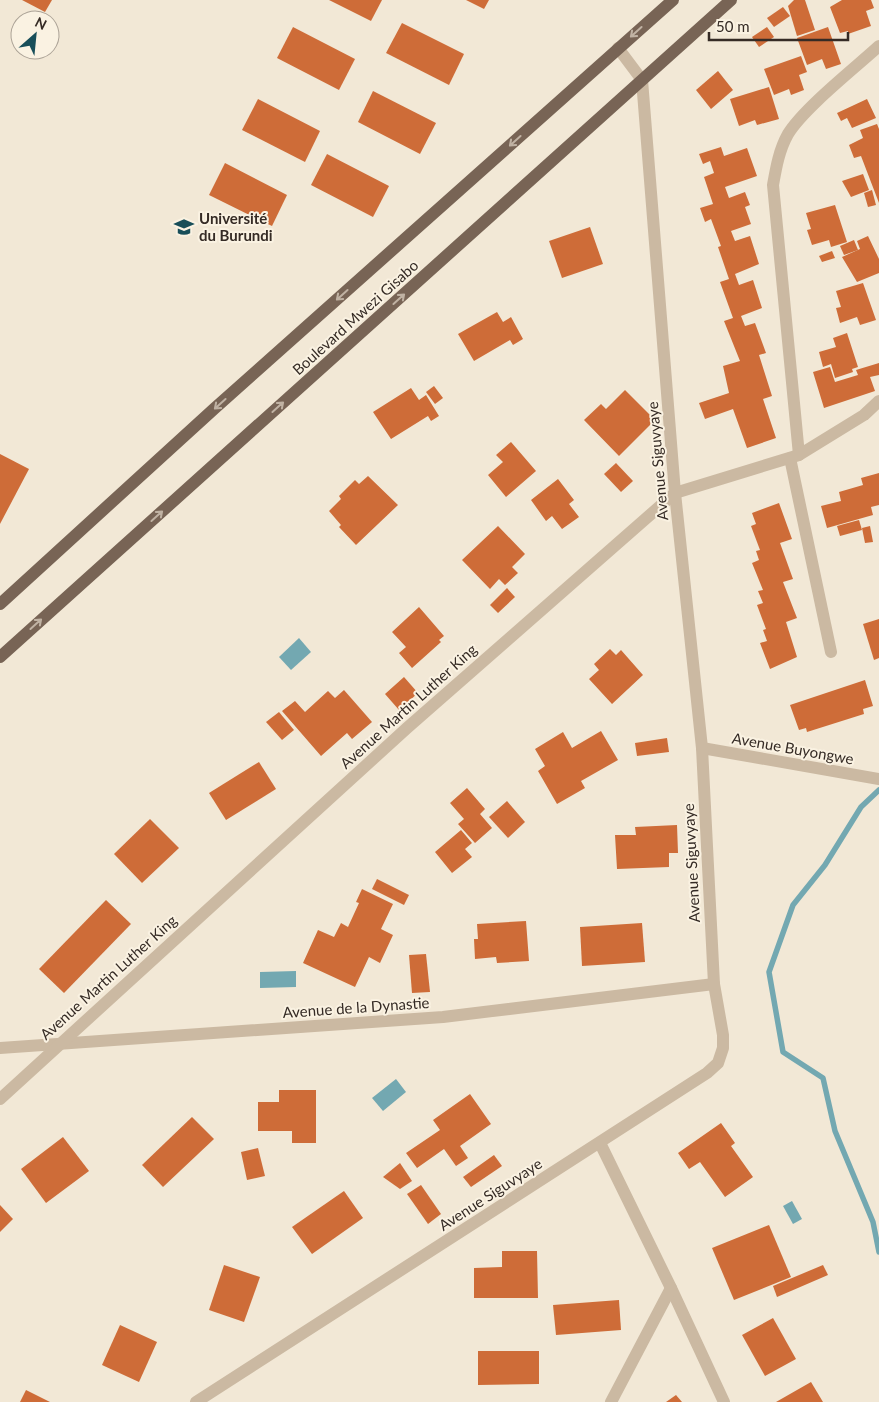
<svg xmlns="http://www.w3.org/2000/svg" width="879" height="1402" viewBox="0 0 879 1402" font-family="Lato,sans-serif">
	<rect width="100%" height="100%" fill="#f2e8d6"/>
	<g fill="#73a8b1">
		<polygon points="299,638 311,652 291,670 279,657"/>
		<polygon points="296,971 296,987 260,988 260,972"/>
		<polygon points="396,1079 406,1092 383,1111 372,1098"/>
		<polygon points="792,1201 802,1219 793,1224 783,1206"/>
	</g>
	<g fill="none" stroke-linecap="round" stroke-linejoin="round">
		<polyline stroke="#73a8b1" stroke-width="5.5" points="879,790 861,807 825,865 793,905 769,972 783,1052 823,1078 835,1131 873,1222 879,1252"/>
	</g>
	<g fill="#ce6c38">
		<polygon points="22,0 52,0 45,12"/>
		<polygon points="329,0 382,0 371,21"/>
		<polygon points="466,0 489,0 484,9"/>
		<polygon points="794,0 805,0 815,30 797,36 788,6"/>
		<polygon points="842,0 871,0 874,8 866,11 871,26 848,34 848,31 840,33 830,7"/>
		<polygon points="783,7 790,16 774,27 767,18"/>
		<polygon points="402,23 464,54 449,85 386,53"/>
		<polygon points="293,27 355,59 339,90 277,58"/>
		<polygon points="767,27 774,37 759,47 752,37"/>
		<polygon points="828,27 841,64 826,69 822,59 807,65 797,38"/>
		<polygon points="801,56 807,72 799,75 804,90 791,95 789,89 774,95 764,69"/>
		<polygon points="718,71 733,90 711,109 696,90"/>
		<polygon points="769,87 779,119 757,125 755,120 739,126 730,99"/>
		<polygon points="373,91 436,123 420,154 358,122"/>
		<polygon points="258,99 320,131 305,162 242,130"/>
		<polygon points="867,99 876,118 852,128 847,118 841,121 837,113"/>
		<polygon points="877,124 879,129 879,203 861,156 854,158 849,145 863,138 860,130"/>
		<polygon points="721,147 724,156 747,148 757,176 725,187 729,198 745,192 750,205 745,207 751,224 731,231 735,241 750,236 759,264 735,274 739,285 753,280 762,308 741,316 745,326 755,323 766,353 759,355 772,396 763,399 776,438 747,448 733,409 705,419 699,403 729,393 723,366 740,361 724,321 733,318 720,282 729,279 718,247 721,246 711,219 705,222 700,208 713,204 704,177 714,173 710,161 703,164 699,154"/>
		<polygon points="327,154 389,186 373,217 311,185"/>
		<polygon points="225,163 287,195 272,226 209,195"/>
		<polygon points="863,174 869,190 851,197 842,181"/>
		<polygon points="872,190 876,205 868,207 864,193"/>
		<polygon points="835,205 847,242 831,247 829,240 812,245 807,230 811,229 806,213"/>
		<polygon points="590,227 603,264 562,278 549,241"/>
		<polygon points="868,236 879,259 879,273 857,282 842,257 860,249 857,241"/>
		<polygon points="854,240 858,250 844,255 840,246"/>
		<polygon points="832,251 835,258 822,262 819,256"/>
		<polygon points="863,283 876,320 860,325 857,317 840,323 836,308 841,307 836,291"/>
		<polygon points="497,312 503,322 511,317 523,339 513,345 510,340 474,361 458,334"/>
		<polygon points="847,333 858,367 852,369 853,372 835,378 831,364 823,367 819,352 836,347 833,338"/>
		<polygon points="879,363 879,375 870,377 875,391 824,408 813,372 830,367 835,382 858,375 856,370"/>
		<polygon points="434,386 443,398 435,404 426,392"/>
		<polygon points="411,388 419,400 426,395 439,416 431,421 428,416 391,439 373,412"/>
		<polygon points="625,390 655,420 619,456 584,420 601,404 606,409"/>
		<polygon points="511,442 536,471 506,497 488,475 503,462 496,455"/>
		<polygon points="0,454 29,469 0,524"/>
		<polygon points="616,463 633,481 621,492 604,474"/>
		<polygon points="879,473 879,505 871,507 873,515 827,528 821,506 841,501 839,492 863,485 861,478"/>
		<polygon points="368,476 398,505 356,545 339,527 341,525 329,511 341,499 339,496 355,480 359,484"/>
		<polygon points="558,479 574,500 569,504 579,517 562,529 552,516 546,521 531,500"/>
		<polygon points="779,503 792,539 780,543 793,579 783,582 797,618 786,622 797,657 770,669 760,643 767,641 763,630 766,629 757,605 763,603 758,591 763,590 752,563 759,560 756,551 760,550 751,526 756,524 752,513"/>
		<polygon points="859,520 862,530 840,536 837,526"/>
		<polygon points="498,526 525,554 512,567 518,573 505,585 499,579 490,589 462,560"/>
		<polygon points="870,526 873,542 865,543 862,528"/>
		<polygon points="507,588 515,597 498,613 490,605"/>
		<polygon points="419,607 444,636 439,640 441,642 412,668 399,653 406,647 392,632"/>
		<polygon points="879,619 879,658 874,660 863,624"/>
		<polygon points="610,649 616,655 621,650 643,675 612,704 589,679 599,670 594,664"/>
		<polygon points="404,677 418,693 399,710 385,694"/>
		<polygon points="865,680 873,706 863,709 864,714 807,732 806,728 799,730 790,705"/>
		<polygon points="344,690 372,722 352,739 347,733 321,756 282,711 295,701 305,712 328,691 335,698"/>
		<polygon points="279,712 294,730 282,740 266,722"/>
		<polygon points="601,731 618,760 581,781 585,788 557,804 538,771 545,766 535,749 563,732 572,748"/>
		<polygon points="667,738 669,752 637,756 635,743"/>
		<polygon points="259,762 276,789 226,820 209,793"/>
		<polygon points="467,788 485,809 480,814 492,828 475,843 458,824 464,819 450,803"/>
		<polygon points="507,801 525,822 508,838 489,817"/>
		<polygon points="150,819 179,848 142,883 114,854"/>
		<polygon points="677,825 678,853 669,853 669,867 617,869 615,835 636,835 635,827"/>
		<polygon points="461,830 472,843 465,849 472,857 452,873 435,852"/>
		<polygon points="377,879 409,895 404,905 372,889"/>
		<polygon points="362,889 393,904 381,929 393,935 380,963 369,957 355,987 303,963 318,930 334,937 341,923 348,927 359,903 356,902"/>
		<polygon points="106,900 131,924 64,993 39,969"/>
		<polygon points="526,921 529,961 497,963 496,957 475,959 474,939 478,939 477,924"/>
		<polygon points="642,923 645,962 582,966 580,927"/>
		<polygon points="426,954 430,992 412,993 409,955"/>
		<polygon points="279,1090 316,1090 316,1143 292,1143 292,1131 258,1131 258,1102 279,1102"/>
		<polygon points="470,1094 491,1124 460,1146 468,1158 456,1166 444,1149 417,1168 406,1153 440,1130 433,1120"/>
		<polygon points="192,1117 214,1139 163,1187 142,1165"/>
		<polygon points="721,1123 735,1143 731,1146 753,1177 725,1197 700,1162 689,1169 678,1153"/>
		<polygon points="63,1137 89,1171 46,1203 21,1169"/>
		<polygon points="258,1148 265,1176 247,1180 241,1152"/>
		<polygon points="494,1155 502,1166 471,1187 463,1177"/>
		<polygon points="400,1163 412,1181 400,1189 383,1177"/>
		<polygon points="421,1185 441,1214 428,1224 407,1194"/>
		<polygon points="344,1191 363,1218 312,1254 292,1227"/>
		<polygon points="0,1205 13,1219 0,1232"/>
		<polygon points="769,1225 791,1277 734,1300 712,1248"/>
		<polygon points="502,1251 537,1251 538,1298 474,1298 474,1268 502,1267"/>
		<polygon points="224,1265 260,1277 244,1322 209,1310"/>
		<polygon points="823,1265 828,1275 777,1297 773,1286"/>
		<polygon points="619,1300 621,1330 556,1335 553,1305"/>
		<polygon points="773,1318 796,1359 765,1376 742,1335"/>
		<polygon points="120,1325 157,1342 139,1382 102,1365"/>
		<polygon points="478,1351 539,1351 539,1384 478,1385"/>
		<polygon points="811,1382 823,1402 776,1402"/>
		<polygon points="26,1390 50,1402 20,1402"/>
		<polygon points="676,1395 682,1402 666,1402"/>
	</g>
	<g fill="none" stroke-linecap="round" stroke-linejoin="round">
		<g stroke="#cbb9a2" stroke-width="12">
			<path d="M799,455l-26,-270c3,-17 6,-35 15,-51 16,-26 67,-66 91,-88"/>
			<polyline points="790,458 831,652"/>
			<polyline points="702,748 879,779"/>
			<polyline points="0,1048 443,1017 714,984"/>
			<polyline points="0,1099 407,728 675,493 799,455 864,415 879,401"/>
			<polyline points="600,1143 671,1288 724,1402"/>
			<polyline points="196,1402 707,1073 718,1063 723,1048 723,1035 714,984 702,748 675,493 642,80 618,48"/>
			<polyline points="611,1402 671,1288"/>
		</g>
		<g stroke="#786455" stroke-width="12">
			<polyline points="0,604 215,408 673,0"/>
			<polyline points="0,657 731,0"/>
		</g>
	</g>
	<defs><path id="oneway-shaft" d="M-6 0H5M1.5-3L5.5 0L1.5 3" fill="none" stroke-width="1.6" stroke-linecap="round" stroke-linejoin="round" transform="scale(1.25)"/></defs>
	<g stroke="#c0b2a3">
		<use href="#oneway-shaft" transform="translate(636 32) rotate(138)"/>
		<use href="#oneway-shaft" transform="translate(515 141) rotate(138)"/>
		<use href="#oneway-shaft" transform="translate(342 295) rotate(138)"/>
		<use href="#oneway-shaft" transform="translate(399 299) rotate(-42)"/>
		<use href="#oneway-shaft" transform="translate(220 404) rotate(138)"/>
		<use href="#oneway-shaft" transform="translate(278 407) rotate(-42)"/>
		<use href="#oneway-shaft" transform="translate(157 516) rotate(-42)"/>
		<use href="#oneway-shaft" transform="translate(36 624) rotate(-42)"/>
	</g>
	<defs>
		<symbol id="university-bare" viewBox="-9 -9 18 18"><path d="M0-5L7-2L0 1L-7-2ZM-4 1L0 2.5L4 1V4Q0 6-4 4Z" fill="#184e59" stroke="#faf2e2" stroke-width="2.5" paint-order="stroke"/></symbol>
	</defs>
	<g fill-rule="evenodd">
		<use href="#university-bare" x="170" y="213" width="28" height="28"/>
	</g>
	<g text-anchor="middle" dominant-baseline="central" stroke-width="4" stroke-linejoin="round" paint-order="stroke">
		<g font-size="15" font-weight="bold" fill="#352b25" stroke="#faf2e2" text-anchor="start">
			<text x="199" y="218">Université<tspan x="199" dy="17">du Burundi</tspan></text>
		</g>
		<g font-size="15" fill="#352b25" stroke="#faf2e2">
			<text transform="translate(355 317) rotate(-42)">Boulevard Mwezi Gisabo</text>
			<text transform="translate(657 461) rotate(-95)">Avenue Siguvyaye</text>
			<text transform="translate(408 706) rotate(-42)">Avenue Martin Luther King</text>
			<text transform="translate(793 748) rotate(10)">Avenue Buyongwe</text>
			<text transform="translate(691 863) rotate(-93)">Avenue Siguvyaye</text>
			<text transform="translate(108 977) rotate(-42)">Avenue Martin Luther King</text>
			<text transform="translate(356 1007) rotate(-4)">Avenue de la Dynastie</text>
			<text transform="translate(490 1194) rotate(-33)">Avenue Siguvyaye</text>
		</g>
	</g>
	<g transform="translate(35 35) rotate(27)"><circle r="24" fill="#faf2e2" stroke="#aba296"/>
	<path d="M0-4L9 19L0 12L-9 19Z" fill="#184e59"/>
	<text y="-8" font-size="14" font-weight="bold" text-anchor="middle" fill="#352b25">N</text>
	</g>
	<path d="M709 32v8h139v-8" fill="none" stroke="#352b25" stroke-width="2.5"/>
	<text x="716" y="32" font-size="15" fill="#352b25" stroke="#faf2e2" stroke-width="4" paint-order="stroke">50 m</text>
</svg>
